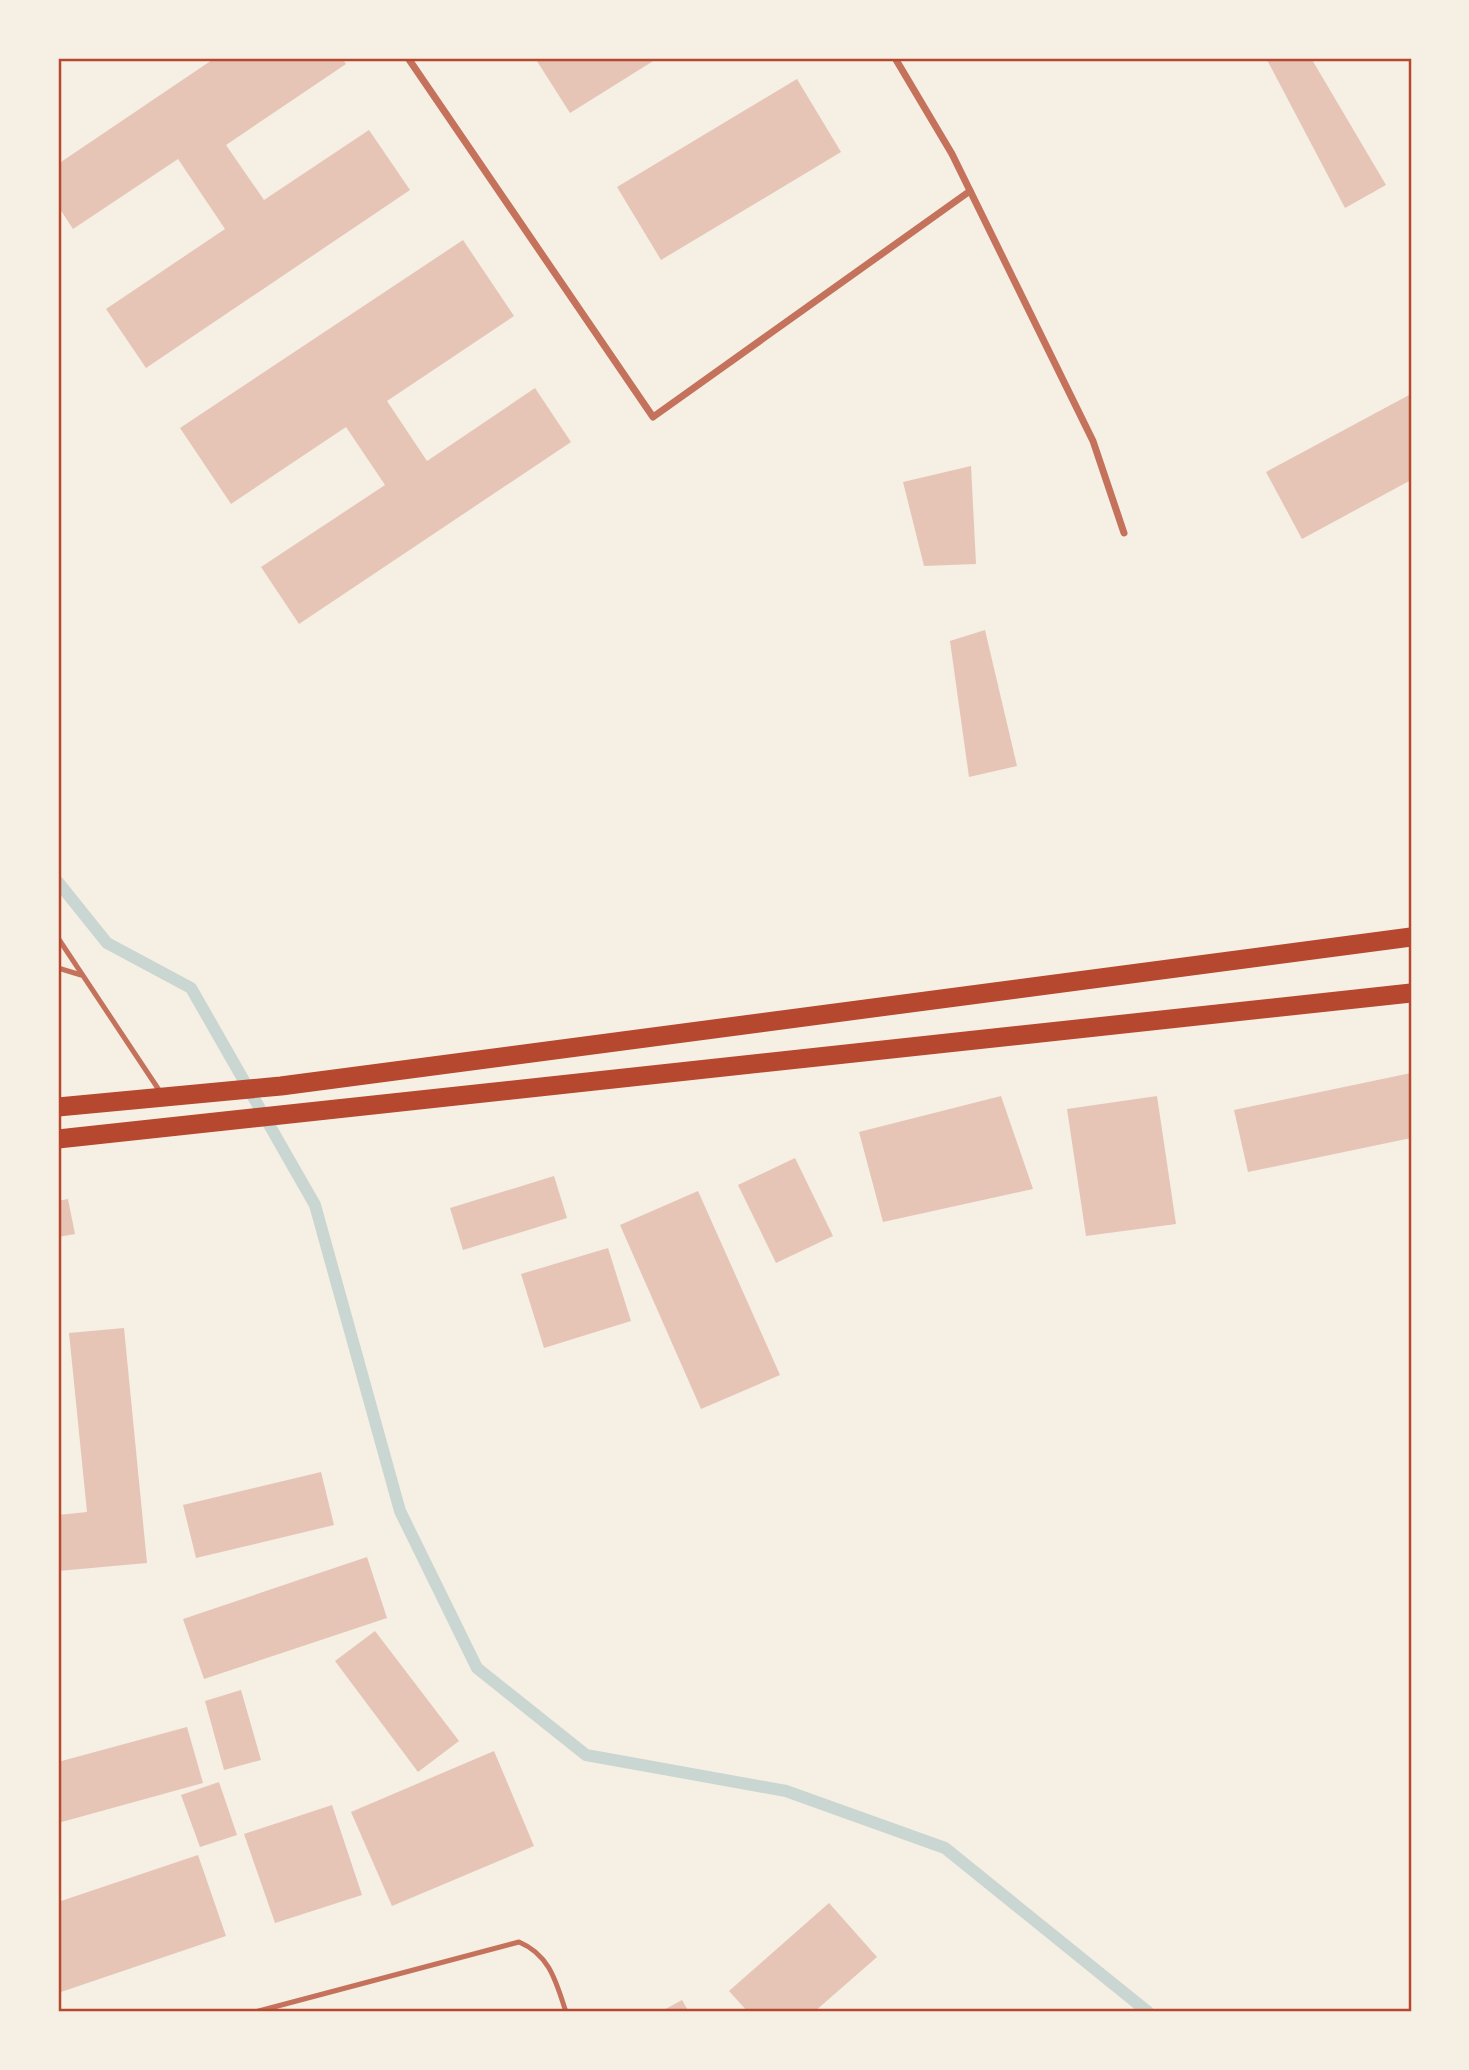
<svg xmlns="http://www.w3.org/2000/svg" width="1469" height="2070" viewBox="0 0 1469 2070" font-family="'Sofia Sans Condensed',sans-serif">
	<rect width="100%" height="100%" fill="#f6efe4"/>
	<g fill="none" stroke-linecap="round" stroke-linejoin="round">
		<polyline stroke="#c9d6d2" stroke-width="12" points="58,882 107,943 191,988 315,1205 400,1511 477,1668 586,1755 786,1791 945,1848 1148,2012"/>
	</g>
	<g fill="#e6c5b7">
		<polygon points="215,58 342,58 346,64 226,145 264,200 369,130 410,190 146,368 106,309 225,229 178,159 73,229 58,206 58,164"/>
		<polygon points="535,58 658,58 570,113"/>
		<polygon points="1266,58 1311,58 1386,185 1345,208"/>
		<polygon points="797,79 841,152 661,260 617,187"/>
		<polygon points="463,240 514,316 387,401 427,461 535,388 571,442 299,624 261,567 385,485 346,427 231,504 180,428"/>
		<polygon points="1411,394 1411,480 1302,539 1266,472"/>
		<polygon points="971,466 976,564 924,566 903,482"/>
		<polygon points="985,630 1017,766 969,777 950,641"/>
		<polygon points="1411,1073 1411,1138 1248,1172 1234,1110"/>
		<polygon points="1001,1096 1033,1189 883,1222 859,1132"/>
		<polygon points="1157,1096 1176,1224 1086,1236 1067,1109"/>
		<polygon points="795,1158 833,1236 776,1263 738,1185"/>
		<polygon points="554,1176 567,1218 463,1250 450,1208"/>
		<polygon points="698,1191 780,1375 701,1409 620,1225"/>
		<polygon points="68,1199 75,1234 58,1237 58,1201"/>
		<polygon points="608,1248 631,1321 544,1348 521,1274"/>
		<polygon points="124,1328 147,1563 58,1571 58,1515 87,1512 69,1333"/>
		<polygon points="321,1472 334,1525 196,1558 183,1505"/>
		<polygon points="367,1557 387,1618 204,1679 183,1619"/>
		<polygon points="375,1631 459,1741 418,1772 335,1661"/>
		<polygon points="241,1690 261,1760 224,1770 205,1701"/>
		<polygon points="187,1727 203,1783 58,1823 58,1762"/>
		<polygon points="494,1751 534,1846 392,1906 351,1812"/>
		<polygon points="219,1782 237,1835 200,1847 181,1795"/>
		<polygon points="332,1805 362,1895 275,1923 244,1834"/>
		<polygon points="198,1855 226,1936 58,1993 58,1902"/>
		<polygon points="829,1903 877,1957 814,2012 748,2012 729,1991"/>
		<polygon points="682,2000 689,2012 660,2012"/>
	</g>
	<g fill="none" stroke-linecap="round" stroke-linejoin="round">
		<g stroke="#c5725c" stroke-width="5">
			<polyline points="58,938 161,1093"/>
			<polyline points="58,968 81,975"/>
			<path d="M255,2012l264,-70c31,13 37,40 47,70"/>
		</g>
		<g stroke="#c5725c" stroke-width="7">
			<polyline points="408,58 653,417 970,191"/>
			<polyline points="895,58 952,154 1093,441 1124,533"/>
		</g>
		<g stroke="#b5482f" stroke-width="19">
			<polyline points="58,1107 281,1086 1411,937"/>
			<polyline points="58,1139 1411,993"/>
		</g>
	</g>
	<rect width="1469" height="2070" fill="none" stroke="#f6efe4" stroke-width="119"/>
	<rect x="60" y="60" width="1350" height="1950" fill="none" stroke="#b5482f" stroke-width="2.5"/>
</svg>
